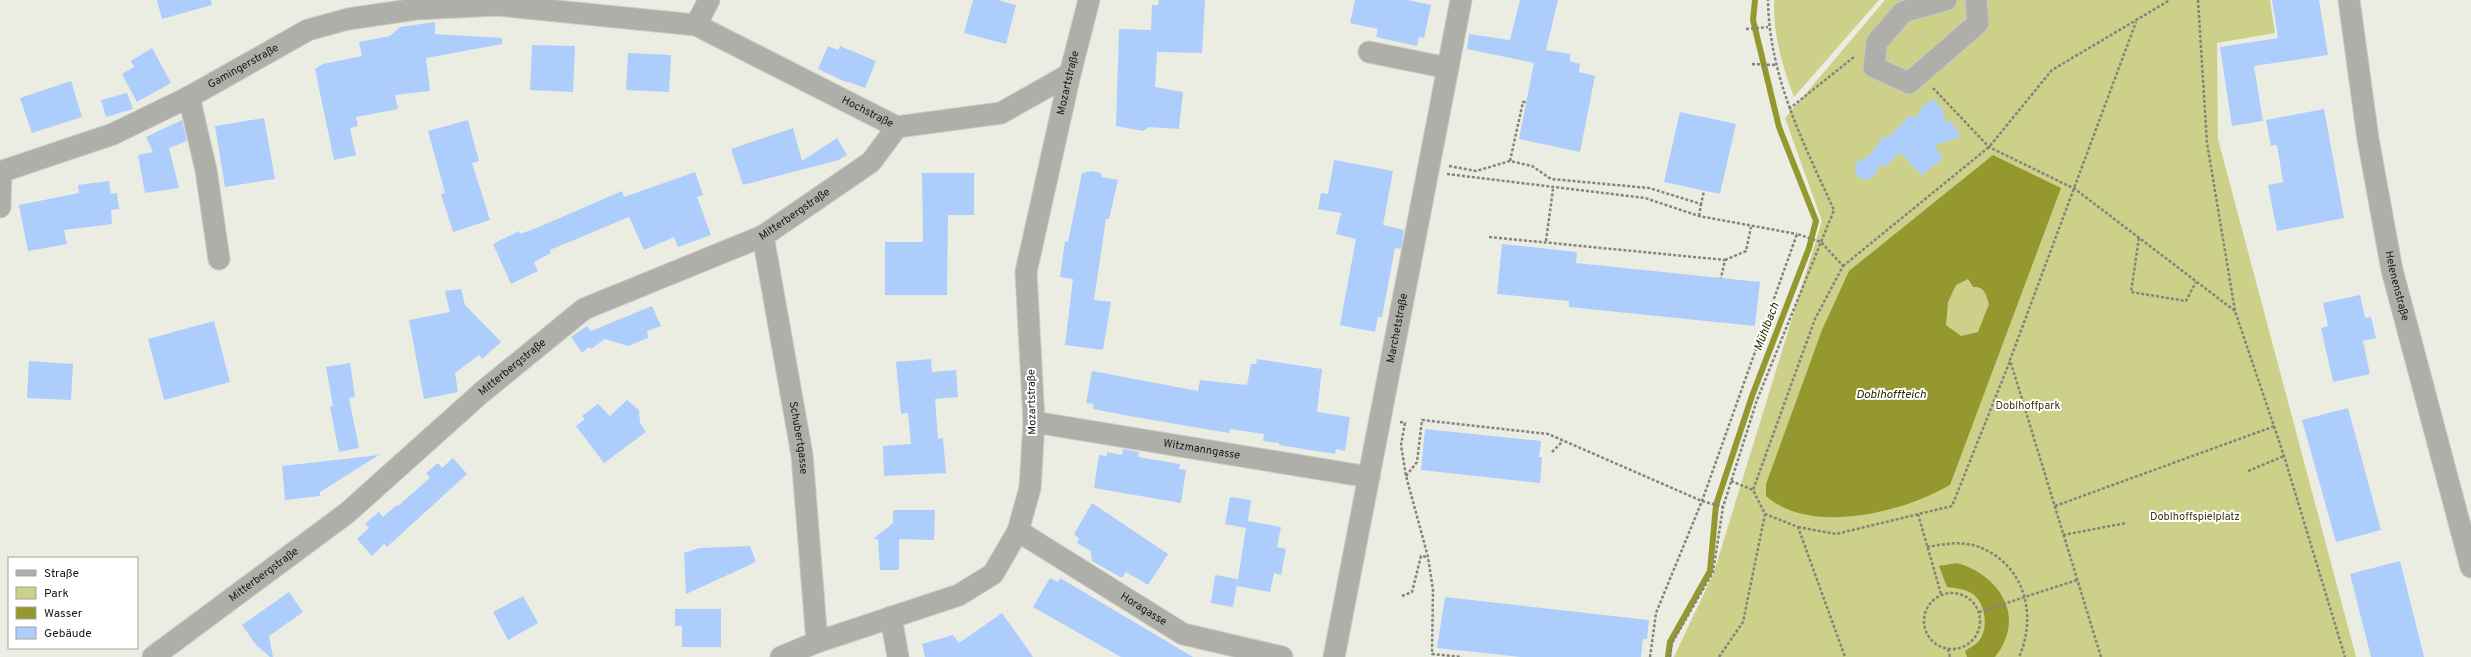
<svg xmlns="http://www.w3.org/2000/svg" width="2471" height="657" viewBox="0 0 2471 657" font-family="Overpass,sans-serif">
	<rect width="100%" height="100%" fill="#ecede2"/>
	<g fill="#ccd088">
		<path d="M1774,0h105l-85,97c-12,-31 -21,-63 -20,-97z"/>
		<polygon points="1885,0 2270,0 2275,33 2217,43 2218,139 2356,657 1674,657 1714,572 1822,221 1785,118"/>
	</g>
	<g fill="#95982f" fill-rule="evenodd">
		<path d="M1993,155l68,33 -111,297c-46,27 -139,51 -184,11v-12l56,-154 27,-59zM1968,279l5,8c12,-1 13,8 16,17l-11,28 -17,4 -15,-11 2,-23 8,-17z"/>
		<path d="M1957,563c43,12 70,55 38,94h-28l-2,-6c4,-3 10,-6 13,-9 11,-12 8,-37 -4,-47 -8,-6 -17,-7 -27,-8l-8,-21z"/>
	</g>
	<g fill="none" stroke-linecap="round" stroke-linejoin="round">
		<polyline stroke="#95982f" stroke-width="6" points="1668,657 1670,642 1710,571 1716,505 1752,396 1809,248 1816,221 1779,127 1753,20 1755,0"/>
	</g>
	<g fill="#adcdfc">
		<polygon points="157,0 211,0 212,5 162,19"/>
		<polygon points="973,0 998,0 1016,5 1006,44 964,33"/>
		<polygon points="1159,0 1205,0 1202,53 1157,52 1155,87 1183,92 1179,129 1149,127 1143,131 1116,126 1119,29 1151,30 1152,5 1158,5"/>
		<polygon points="1355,0 1408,0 1431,5 1424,38 1419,37 1417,46 1376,37 1378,29 1350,23"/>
		<polygon points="1520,0 1558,0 1546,50 1570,54 1570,61 1580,64 1579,72 1595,76 1580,152 1519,139 1534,63 1467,49 1469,34 1510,40"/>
		<polygon points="2272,0 2319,0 2328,55 2254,66 2263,121 2232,126 2220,47 2278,38"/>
		<polygon points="435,22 435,34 502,38 502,44 426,58 430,91 395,95 398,109 356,117 358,126 350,128 356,155 334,160 315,69 323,64 362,56 359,42 390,36 400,27"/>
		<polygon points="532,45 575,46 573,92 530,90"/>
		<polygon points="828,46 838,50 840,46 876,61 865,88 849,82 848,83 818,69"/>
		<polygon points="152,48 171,83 137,102 122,74 134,67 131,61"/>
		<polygon points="628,53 671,55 669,92 626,90"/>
		<polygon points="71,81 82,117 32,133 20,98"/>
		<polygon points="127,93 133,109 106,117 101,100"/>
		<polygon points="1934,99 1944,111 1944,121 1951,121 1961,137 1935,145 1943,159 1921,175 1900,152 1886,167 1880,164 1874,177 1862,180 1856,174 1855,163 1869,156 1883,137 1889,137 1909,116 1917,117 1922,106"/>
		<polygon points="2324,109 2344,218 2277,231 2268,185 2283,182 2277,145 2271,146 2266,120"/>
		<polygon points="1680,112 1736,124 1720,194 1664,182"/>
		<polygon points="264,118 275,179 225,187 215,126"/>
		<polygon points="182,120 187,141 169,148 179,188 145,193 138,155 153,152 146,137"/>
		<polygon points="468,120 479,161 472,163 490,220 453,232 441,194 445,193 428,131"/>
		<polygon points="793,128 802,161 837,138 847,155 839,160 743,185 731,149"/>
		<polygon points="1334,160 1393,171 1383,225 1404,230 1401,249 1395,248 1382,317 1378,317 1375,332 1340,325 1356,239 1336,234 1341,213 1318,209 1321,193 1328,194"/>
		<polygon points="1091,171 1101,173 1101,177 1118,180 1109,219 1106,219 1094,300 1111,302 1103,350 1065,345 1073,279 1060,277 1065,241 1068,242 1082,173"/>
		<polygon points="695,172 703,195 697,197 711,235 678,247 674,237 644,250 629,217 550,250 551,253 534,262 538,271 511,284 493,244 519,231 520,234 539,227 622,191 624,197"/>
		<polygon points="922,173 974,173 974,215 948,215 947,295 885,295 885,242 923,242"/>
		<polygon points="109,181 111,194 117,193 119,209 111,210 112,224 64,230 67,244 28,251 19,205 79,193 78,185"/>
		<polygon points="1502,244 1577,252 1576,263 1760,282 1755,326 1569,307 1569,301 1497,294"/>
		<polygon points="461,289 465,305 501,342 482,359 479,355 455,373 458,392 424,399 409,320 450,312 445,291"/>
		<polygon points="2360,295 2365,318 2371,317 2376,338 2363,341 2370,374 2333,382 2321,328 2328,326 2323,303"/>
		<polygon points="652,306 661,326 647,331 648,338 628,346 605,339 591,349 589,347 582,353 571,337 587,326 591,331"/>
		<polygon points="214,321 230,382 164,400 148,339"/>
		<polygon points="931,359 932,372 956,370 958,397 935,399 938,439 943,438 946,473 884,476 883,446 911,444 908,413 901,414 896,362"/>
		<polygon points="1257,359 1322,369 1317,412 1350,417 1345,451 1336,449 1335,454 1279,445 1279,443 1263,441 1264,434 1230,429 1229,433 1129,416 1093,409 1094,404 1086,403 1092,371 1198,391 1200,380 1247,385 1251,364 1256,364"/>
		<polygon points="29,361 73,364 71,400 27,398"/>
		<polygon points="350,363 355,397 349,398 359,448 339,452 330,407 333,406 326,367"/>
		<polygon points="627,400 639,410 640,423 646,432 604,463 576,426 585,419 582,416 598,404 610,416"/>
		<polygon points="2348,408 2381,530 2336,542 2302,420"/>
		<polygon points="1425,429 1541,441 1539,457 1542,457 1540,483 1421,470"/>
		<polygon points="1123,449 1139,452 1138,457 1180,464 1179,469 1186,470 1181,503 1094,488 1099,455 1107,456 1107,452 1122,455"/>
		<polygon points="379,455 320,492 320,496 285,500 282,466"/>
		<polygon points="453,458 467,474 387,547 384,544 372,556 357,539 369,528 365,524 379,512 383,517 397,505 398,506 430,478 426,473 438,463 442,468"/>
		<polygon points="1230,497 1251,500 1248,521 1281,527 1277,547 1286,549 1281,575 1274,573 1270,592 1237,586 1237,584 1233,607 1211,603 1215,575 1238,579 1246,528 1225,524"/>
		<polygon points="1092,503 1168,554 1148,585 1126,572 1122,578 1092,561 1091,551 1077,543 1079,538 1074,534"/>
		<polygon points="893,510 935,510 934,540 899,539 899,570 880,570 878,539 873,539 893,523"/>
		<polygon points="750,546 756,562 686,594 684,553 700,548"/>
		<polygon points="2400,561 2424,657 2371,657 2350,574"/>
		<polygon points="1050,578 1058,582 1060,578 1193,657 1121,657 1033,607"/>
		<polygon points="289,592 303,612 269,636 273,657 270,657 256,645 242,625"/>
		<polygon points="523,596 538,623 508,640 493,612"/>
		<polygon points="1445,597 1649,620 1647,639 1643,639 1641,657 1521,657 1437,648"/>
		<polygon points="675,609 721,609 721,647 682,647 682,626 675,626"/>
		<polygon points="1002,613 1033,657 925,657 922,644 953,635 959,643"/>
	</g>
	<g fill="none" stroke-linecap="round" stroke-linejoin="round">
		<defs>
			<g id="minor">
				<polyline points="1946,0 1903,12 1877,42 1874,67 1909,83 1978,23 1976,2"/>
				<path id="s1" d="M2349,0l19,139 24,131 79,297"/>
				<polyline points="696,25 709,0"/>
				<polyline points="1369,52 1448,68"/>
				<polyline points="189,97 206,170 219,259"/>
				<path id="s2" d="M0,172l113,-38 76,-37 119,-67 40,-11 68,-10 81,-4 199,20 201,102 104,-14 69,-39"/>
				<polyline points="0,207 1,172"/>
				<path id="s3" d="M763,236l39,219 15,187"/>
				<path id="s4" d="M1034,422l335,55"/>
				<path id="s5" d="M1018,531l165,103 99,23"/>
				<polyline points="891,617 898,657"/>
				<path id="s6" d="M153,657l194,-144 134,-120 103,-84 179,-73 108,-74 26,-35"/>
				<path id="s7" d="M781,657l36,-15 142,-47 34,-21 25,-43 12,-43 4,-66 -8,-150 44,-198 19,-74"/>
				<path id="s8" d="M1334,657l127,-657"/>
			</g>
		</defs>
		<use href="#minor" stroke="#cacbc1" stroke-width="23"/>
		<g stroke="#83847c" stroke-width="2.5" stroke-dasharray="3 2" stroke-linecap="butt">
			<polyline points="2198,0 2207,143 2235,311 2284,456 2345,657"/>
			<polyline points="1746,29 1768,27"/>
			<polyline points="1752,64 1775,65"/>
			<polyline points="1933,88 1989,147 2075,189 2235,311"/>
			<polyline points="1789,109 1854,57"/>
			<polyline points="1510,161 1523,102 1526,102"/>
			<polyline points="1449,166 1476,171 1510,161 1532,166 1551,179 1649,188 1701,204 1704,191"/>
			<polyline points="1447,174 1645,198 1699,216 1797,234"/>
			<polyline points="1699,216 1701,204"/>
			<polyline points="1489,237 1725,260 1721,278"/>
			<polyline points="2139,238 2131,292 2186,301 2196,282"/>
			<polyline points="1546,241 1553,189"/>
			<polyline points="1725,260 1746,251 1751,227"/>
			<polyline points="1843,266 1989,147 2052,70 2170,0"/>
			<polyline points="1400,422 1405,423 1401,445 1406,476 1428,557 1433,590 1432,654 1462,657"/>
			<polyline points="1552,452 1563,441"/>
			<polyline points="2248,471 2284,456"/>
			<polyline points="1406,476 1417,462 1422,420 1548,434 1702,501 1723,507"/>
			<polyline points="1731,481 1753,490"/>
			<polyline points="2055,506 2275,426"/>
			<polyline points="1918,514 1941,594"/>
			<polyline points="1798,527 1836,534 1952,506 2010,361"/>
			<polyline points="2063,535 2126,523"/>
			<path d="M1927,547c17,-3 33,-6 49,-1 48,16 62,68 43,111"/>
			<circle cx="1952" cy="621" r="28"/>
			<polyline points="1402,596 1412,592 1421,556 1428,557"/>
			<polyline points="1979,612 2077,580"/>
			<polyline points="1948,649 1950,657"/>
			<polyline points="1650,657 1656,613 1702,501 1797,234 1821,242 1843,266 1815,319 1753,490 1765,514 1798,527 1845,657"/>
			<path d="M1670,657l2,-14 41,-71 10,-65 34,-107 77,-190c-31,-68 -65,-134 -66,-210"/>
			<polyline points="1719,657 1743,622 1765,514"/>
			<polyline points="2101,657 2010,360 2136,22"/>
		</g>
		<use href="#minor" stroke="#aeaeaa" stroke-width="21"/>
	</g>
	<g text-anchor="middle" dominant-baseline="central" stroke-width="4" stroke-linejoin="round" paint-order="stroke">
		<g font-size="11" fill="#191a16" stroke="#fff">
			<text stroke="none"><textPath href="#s2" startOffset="266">Gamingerstraße</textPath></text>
			<text stroke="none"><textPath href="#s7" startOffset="733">Mozartstraße</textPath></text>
			<text stroke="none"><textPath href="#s2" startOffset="924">Hochstraße</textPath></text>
			<text stroke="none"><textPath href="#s6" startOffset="786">Mitterbergstraße</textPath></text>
			<text stroke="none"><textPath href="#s1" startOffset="290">Helenenstraße</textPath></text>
			<text stroke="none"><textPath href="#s8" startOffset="335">Marchetstraße</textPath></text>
			<text stroke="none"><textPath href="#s6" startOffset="462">Mitterbergstraße</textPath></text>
			<text transform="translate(1032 402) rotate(-91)">Mozartstraße</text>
			<text stroke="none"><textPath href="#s3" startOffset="205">Schubertgasse</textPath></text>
			<text stroke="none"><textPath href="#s4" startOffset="170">Witzmanngasse</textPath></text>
			<text stroke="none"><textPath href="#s6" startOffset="138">Mitterbergstraße</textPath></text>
			<text stroke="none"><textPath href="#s5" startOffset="148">Horagasse</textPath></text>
		</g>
		<g font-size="11" fill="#383a0f" stroke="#fff">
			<text x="2028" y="406">Doblhoffpark</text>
			<text x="2195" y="517">Doblhoffspielplatz</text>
		</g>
		<g font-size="12" font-style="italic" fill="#2b2c00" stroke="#fff">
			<text transform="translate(1767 327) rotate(-69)">Mühlbach</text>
			<text x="1891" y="395">Doblhoffteich</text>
		</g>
	</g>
	<rect x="8" y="557" width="130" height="92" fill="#ffffff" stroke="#a3a3a2"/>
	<rect x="16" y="570" width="20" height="6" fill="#aeaeaa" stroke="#a3a3a2"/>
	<text x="44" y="577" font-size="12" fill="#191a16">Straße</text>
	<rect x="16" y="587" width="20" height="12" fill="#ccd088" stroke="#a3a3a2"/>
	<text x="44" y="597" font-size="12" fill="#191a16">Park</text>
	<rect x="16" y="607" width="20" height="12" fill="#95982f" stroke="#a3a3a2"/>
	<text x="44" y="617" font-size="12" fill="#191a16">Wasser</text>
	<rect x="16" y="627" width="20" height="12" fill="#adcdfc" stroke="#a3a3a2"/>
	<text x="44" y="637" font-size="12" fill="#191a16">Gebäude</text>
</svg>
